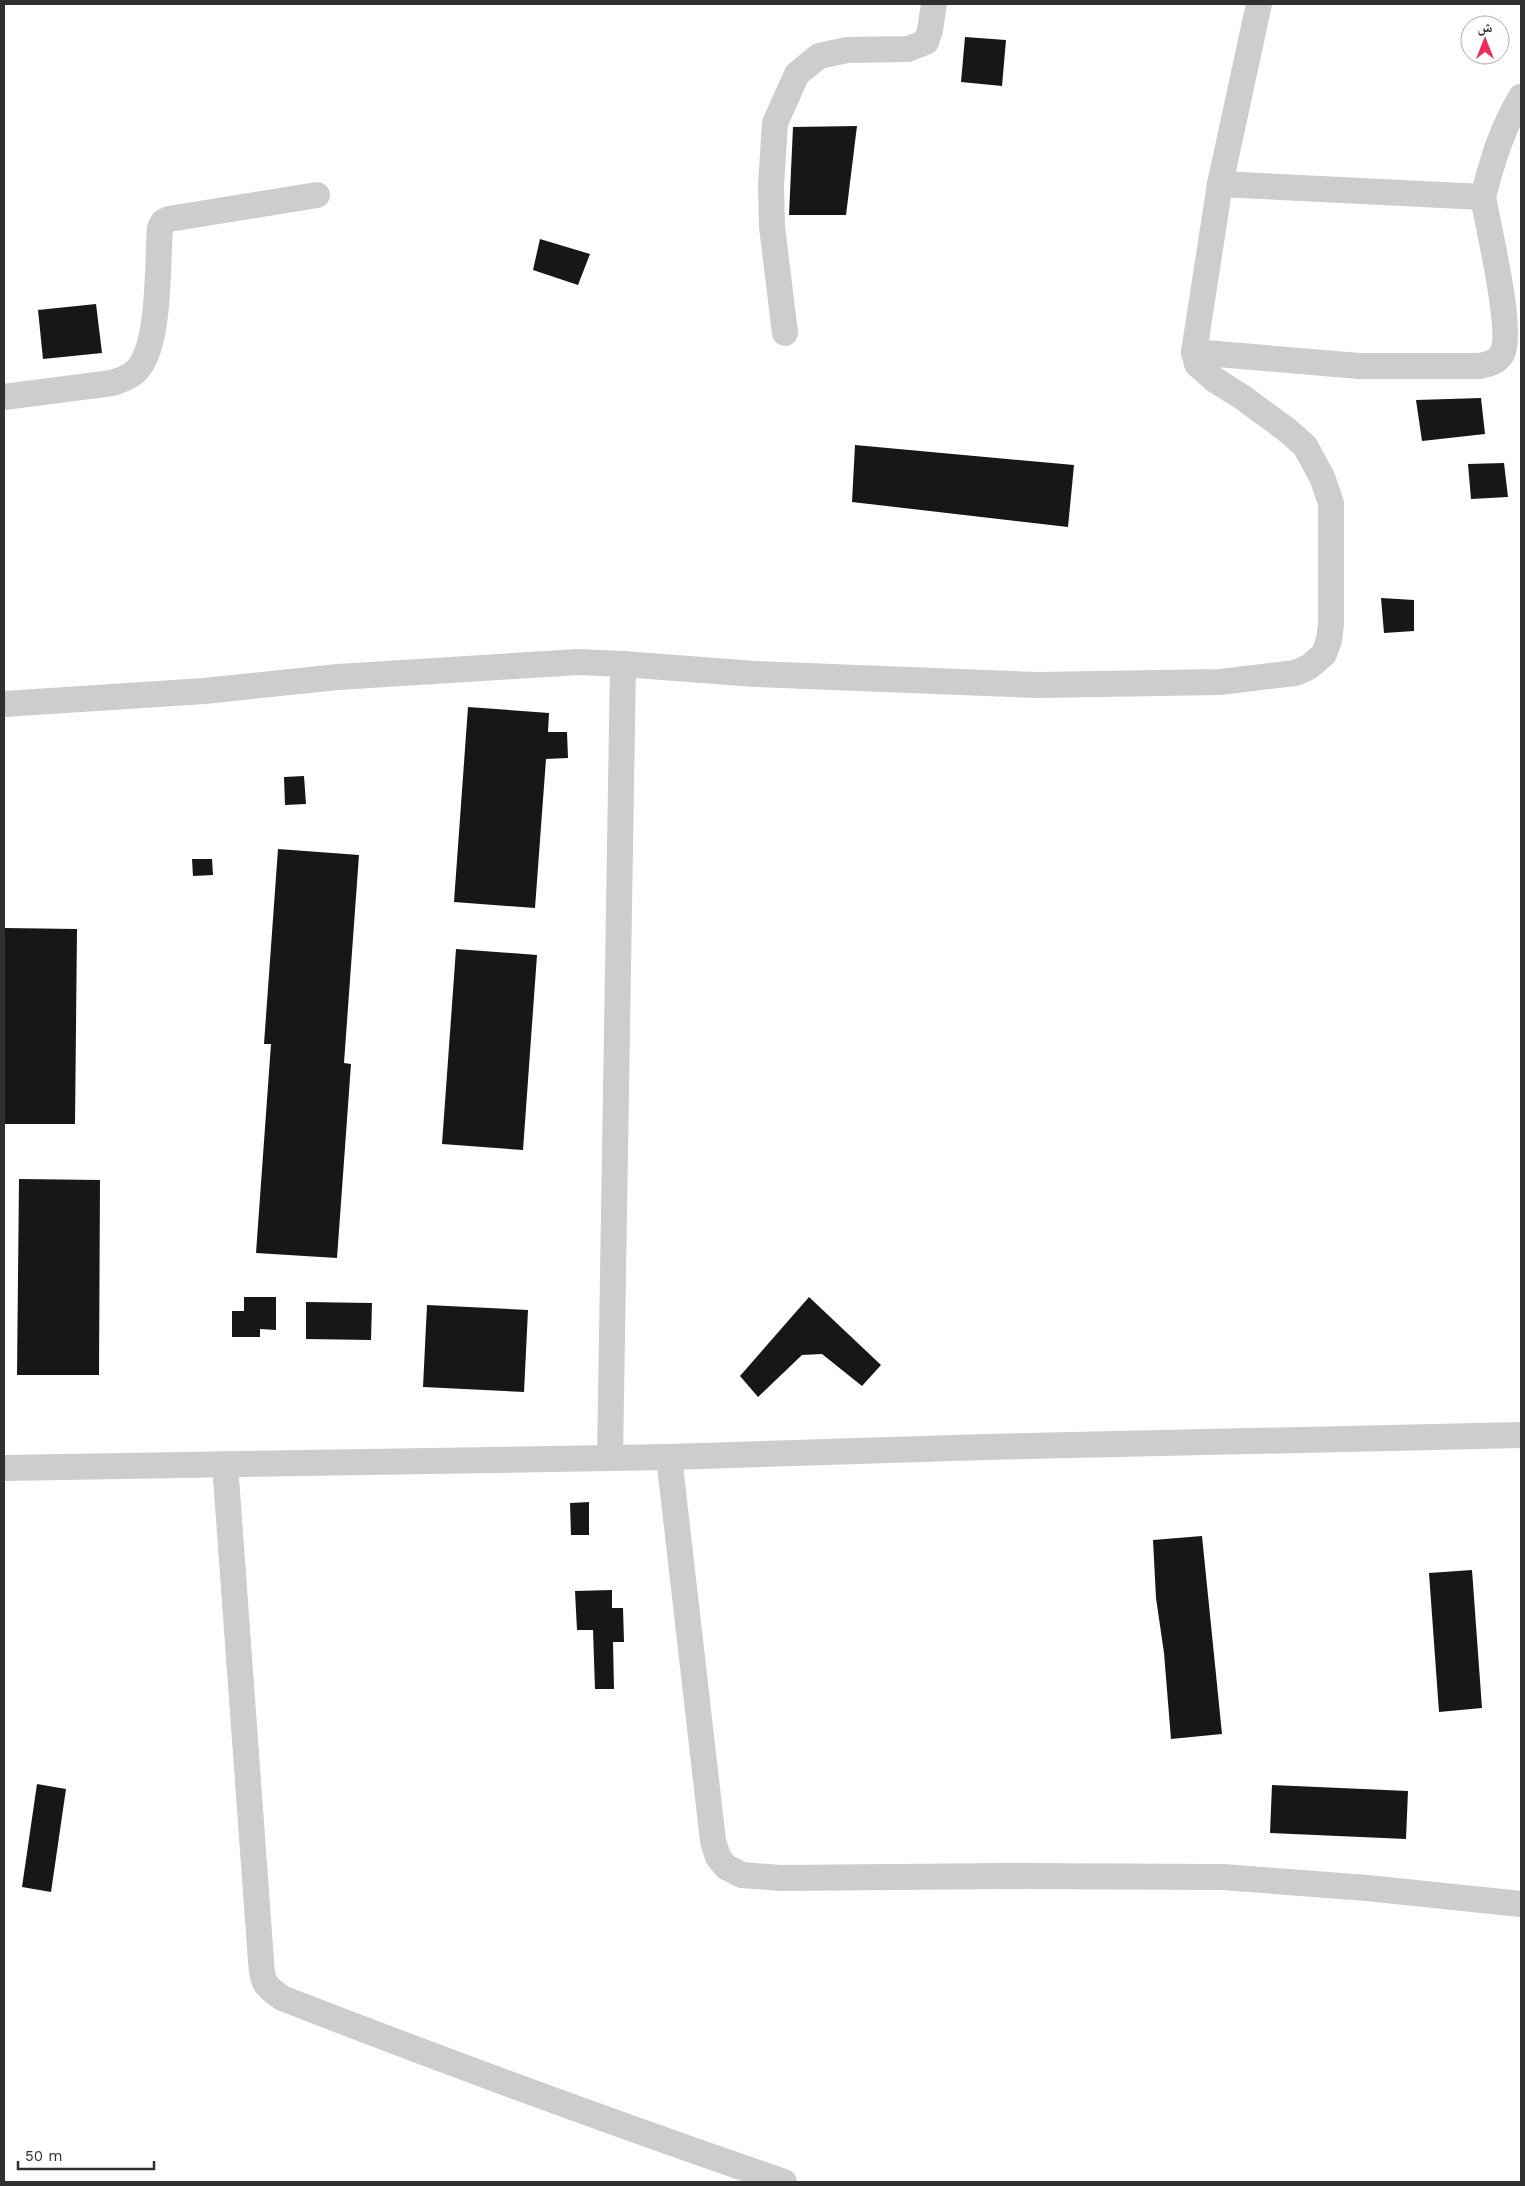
<svg xmlns="http://www.w3.org/2000/svg" width="1525" height="2186" viewBox="0 0 1525 2186" font-family="'Work Sans','Noto Naskh Arabic',sans-serif">
	<rect width="100%" height="100%" fill="#fff"/>
	<g fill="#171717">
		<polygon points="965,37 1006,40 1002,86 961,82"/>
		<polygon points="857,126 846,215 789,215 793,127"/>
		<polygon points="540,239 590,254 578,285 533,270"/>
		<polygon points="96,304 102,353 43,359 38,310"/>
		<polygon points="1481,398 1485,434 1422,441 1416,400"/>
		<polygon points="855,445 1074,465 1068,527 852,502"/>
		<polygon points="1504,463 1508,497 1471,499 1468,464"/>
		<polygon points="1381,598 1414,600 1414,631 1384,633"/>
		<polygon points="468,707 549,713 548,732 567,732 568,758 546,759 535,908 454,902"/>
		<polygon points="304,776 306,804 285,805 284,777"/>
		<polygon points="278,849 359,855 344,1063 351,1064 337,1258 256,1253 271,1044 264,1044"/>
		<polygon points="192,859 212,859 213,875 193,876"/>
		<polygon points="4,928 77,929 75,1124 4,1124"/>
		<polygon points="456,949 537,955 523,1150 442,1144"/>
		<polygon points="19,1179 100,1180 99,1375 17,1375"/>
		<polygon points="244,1297 276,1297 276,1330 260,1329 260,1337 232,1337 232,1311 244,1311"/>
		<polygon points="809,1297 881,1365 862,1386 822,1354 802,1355 758,1397 740,1376"/>
		<polygon points="306,1302 372,1303 371,1340 306,1339"/>
		<polygon points="427,1305 528,1310 524,1392 423,1387"/>
		<polygon points="589,1502 589,1535 571,1535 570,1503"/>
		<polygon points="1202,1536 1222,1734 1171,1739 1164,1653 1156,1598 1153,1540"/>
		<polygon points="1472,1570 1482,1708 1439,1712 1429,1573"/>
		<polygon points="612,1590 612,1608 623,1608 624,1642 613,1642 614,1689 595,1689 593,1630 577,1630 575,1591"/>
		<polygon points="37,1784 66,1789 51,1892 22,1887"/>
		<polygon points="1272,1785 1408,1791 1406,1839 1270,1833"/>
	</g>
	<g fill="none" stroke-linecap="round" stroke-linejoin="round">
		<g stroke="#cdcdcd" stroke-width="26">
			<path d="M1483,197c9,-35 19,-69 38,-100"/>
			<polyline points="785,333 772,227 771,185 775,123 797,74 819,56 847,50 908,49 926,42 930,30 934,4"/>
			<path d="M1194,352l165,14h120c9,-2 17,-3 23,-12 12,-22 -14,-128 -19,-157l-263,-13"/>
			<path d="M4,397l108,-14c8,-3 17,-5 24,-12 25,-24 21,-109 24,-143l3,-6 6,-3 148,-24"/>
			<polyline points="4,704 204,691 338,677 578,662 623,664 755,674 1038,685 1220,682 1295,673 1309,667 1324,654 1329,640 1331,624 1331,503 1322,477 1305,446 1287,430 1242,397 1215,380 1197,364 1194,352 1220,184 1259,4"/>
			<polyline points="669,1457 713,1841 718,1857 726,1867 742,1875 781,1878 1005,1876 1223,1877 1367,1888 1521,1904"/>
			<polyline points="610,1458 623,664"/>
			<path d="M225,1464l36,497c1,22 4,25 21,37 167,65 334,126 502,184"/>
			<polyline points="4,1468 669,1457 986,1447 1521,1435"/>
		</g>
	</g>
	<rect width="1525" height="2186" fill="none" stroke="#303030" stroke-width="10"/>
	<g transform="translate(1485 40)"><circle r="24" fill="#ffffff" stroke="#acacac"/>
	<path d="M0-4L9 19L0 12L-9 19Z" fill="#ed2c55"/>
	<text y="-8" font-size="14" font-weight="bold" text-anchor="middle" fill="#303030">ش</text>
	</g>
	<path d="M18 2161v8h136v-8" fill="none" stroke="#303030" stroke-width="2.5"/>
	<text x="25" y="2161" font-size="15" fill="#303030" stroke="#ffffff" stroke-width="4" paint-order="stroke">50 m</text>
</svg>
